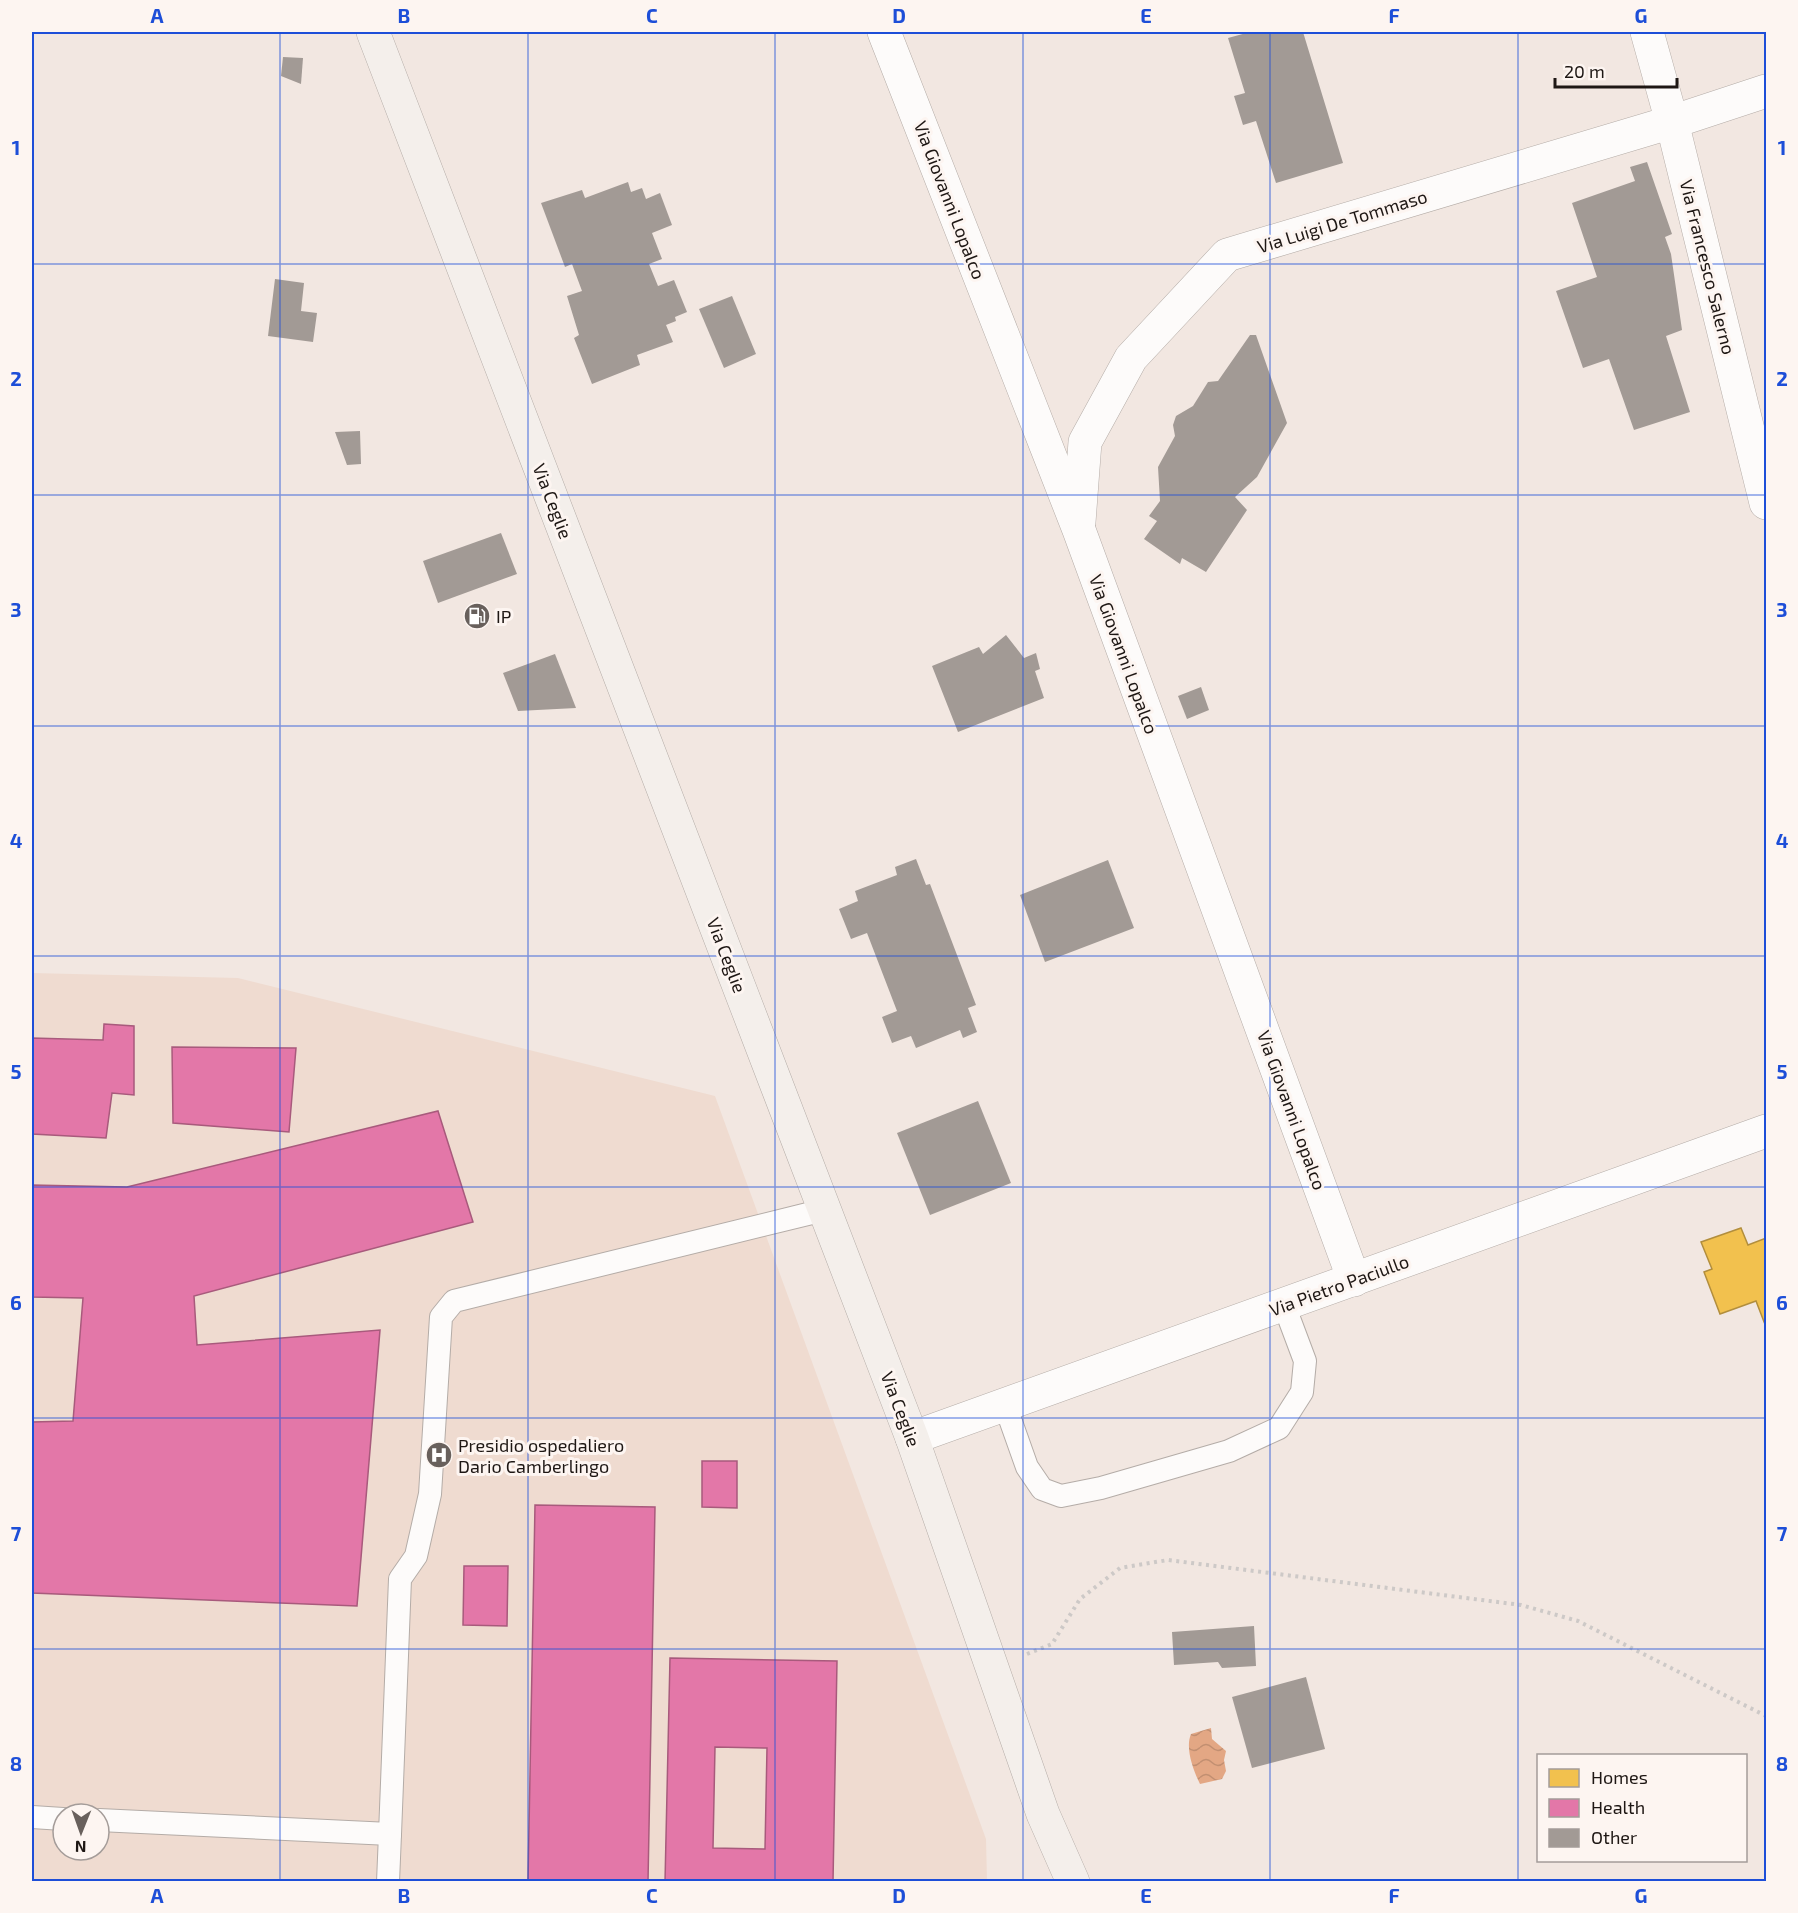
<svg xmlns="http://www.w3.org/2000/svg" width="1798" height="1913" viewBox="0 0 1798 1913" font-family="'Exo 2',sans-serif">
	<defs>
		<pattern id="water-waves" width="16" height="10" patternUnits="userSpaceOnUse" patternTransform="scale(1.5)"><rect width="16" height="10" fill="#e3a784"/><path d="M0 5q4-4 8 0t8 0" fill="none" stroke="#c28f71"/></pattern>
	</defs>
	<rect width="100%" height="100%" fill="#f2e7e1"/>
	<path fill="#efdbd0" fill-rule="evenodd" d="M32,973l206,5 477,118 271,743 1,42 -955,1zM63,1814h36v36h-36z"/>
	<path fill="url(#water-waves)" d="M1211,1728l1,11 14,12 -2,9 2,11 -4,8 -22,5c-7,-14 -15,-36 -9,-50z"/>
	<polygon fill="#f2c14e" stroke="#b28e3d" stroke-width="1.5" points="1741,1228 1748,1245 1766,1238 1766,1327 1756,1301 1720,1314 1704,1272 1712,1269 1701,1242"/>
	<g fill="#e377a8" stroke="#a85a7c" stroke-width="1.5" fill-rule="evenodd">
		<polygon points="104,1024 134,1026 134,1095 112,1093 106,1138 32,1134 32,1038 103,1040"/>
		<polygon points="172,1047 296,1048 289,1132 173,1123"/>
		<polygon points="438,1111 473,1222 194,1296 197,1345 380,1330 357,1606 32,1593 32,1422 73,1421 83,1298 32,1297 32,1185 127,1187"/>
		<polygon points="702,1461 737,1461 737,1508 702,1507"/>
		<polygon points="535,1505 655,1507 648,1882 528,1882"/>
		<polygon points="464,1566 508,1566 507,1626 463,1625"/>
		<path d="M670,1658l167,3 -4,221h-168zM715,1747l52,1 -2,101 -52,-1z"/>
	</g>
	<g fill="#a29a95">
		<polygon points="1250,32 1303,32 1343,163 1276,183 1256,121 1243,125 1234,96 1245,93 1228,38"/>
		<polygon points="283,57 303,58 301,84 281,76"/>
		<polygon points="1647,162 1672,234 1665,237 1671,254 1682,330 1666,336 1690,412 1634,430 1609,359 1583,368 1556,291 1597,277 1572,203 1635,181 1630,167"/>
		<polygon points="628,182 631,192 642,188 646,199 660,193 672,225 652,233 662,259 649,264 658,286 674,280 687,312 675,317 676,321 666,325 673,342 637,355 640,365 592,384 574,338 579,335 567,296 582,291 572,264 565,267 541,203 582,190 585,198"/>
		<polygon points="275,279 304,283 301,311 317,313 313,342 268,336"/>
		<polygon points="732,296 756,354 724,368 699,309"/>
		<polygon points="1250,335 1256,335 1287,423 1257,477 1235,497 1247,510 1206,572 1182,558 1180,564 1144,539 1157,521 1149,516 1160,501 1158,467 1175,436 1173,425 1176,416 1193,406 1208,382 1218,381"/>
		<polygon points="360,431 361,464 347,465 335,432"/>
		<polygon points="501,533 517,574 438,603 423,561"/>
		<polygon points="1006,635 1024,658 1036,653 1040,669 1035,671 1044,698 958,732 932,666 979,647 983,654"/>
		<polygon points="555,654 576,708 518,711 503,673"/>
		<polygon points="1201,687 1209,710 1187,719 1178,696"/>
		<polygon points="916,859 926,885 930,884 976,1005 968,1008 977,1032 963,1038 960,1030 916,1048 911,1036 892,1043 882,1017 897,1011 867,933 851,939 839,909 858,901 855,891 897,875 895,867"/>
		<polygon points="1108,860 1134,928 1045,962 1020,895"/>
		<polygon points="978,1101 1011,1183 930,1215 897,1133"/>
		<polygon points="1254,1626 1256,1666 1222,1668 1218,1662 1174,1665 1172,1632"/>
		<polygon points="1306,1677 1325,1749 1252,1768 1232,1697"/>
	</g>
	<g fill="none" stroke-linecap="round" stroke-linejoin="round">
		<defs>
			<g id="service">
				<polyline points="1005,1405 1027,1467 1042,1489 1061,1496 1101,1488 1229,1451 1279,1428 1302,1392 1305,1361 1284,1305"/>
				<polyline points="32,1817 63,1819"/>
				<polyline points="99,1820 390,1834 388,1882"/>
				<polyline points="390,1834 400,1579 416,1556 430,1494 441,1317 454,1301 824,1210"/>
			</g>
			<g id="minor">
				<polyline points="884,32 1079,530 1354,1280"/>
				<polyline points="1647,32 1672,122 1766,503"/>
				<polyline points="1079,522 1085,442 1131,358 1227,255 1672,122 1766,91"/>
				<polyline points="912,1438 1766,1131"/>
			</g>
			<polyline id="secondary" points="373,32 912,1438 1043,1814 1073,1882"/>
		</defs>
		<use href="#service" stroke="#b4aca7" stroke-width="24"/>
		<use href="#minor" stroke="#b4aca7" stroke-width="34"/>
		<use href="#secondary" stroke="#b4aca7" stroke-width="34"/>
		<polyline stroke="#cdc9c7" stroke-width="4" stroke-dasharray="3 4.5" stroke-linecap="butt" points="1027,1654 1052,1644 1080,1599 1120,1568 1168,1560 1521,1605 1578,1621 1766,1716"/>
		<use href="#service" stroke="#fdfbfa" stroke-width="22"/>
		<use href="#minor" stroke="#fdfbfa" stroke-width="33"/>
		<use href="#secondary" stroke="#f4efeb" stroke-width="33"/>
	</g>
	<path fill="none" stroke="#1d4ed8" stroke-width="1.5" stroke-opacity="0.55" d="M280,32v1850M528,32v1850M775,32v1850M1023,32v1850M1270,32v1850M1518,32v1850M32,264h1734M32,495h1734M32,726h1734M32,956h1734M32,1187h1734M32,1418h1734M32,1649h1734"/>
	<defs>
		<symbol id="fuel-disc" viewBox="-11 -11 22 22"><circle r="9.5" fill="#68605c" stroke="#fdf5f1"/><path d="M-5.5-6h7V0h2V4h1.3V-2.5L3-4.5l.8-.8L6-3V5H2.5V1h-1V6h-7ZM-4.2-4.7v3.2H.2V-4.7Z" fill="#fff"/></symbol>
		<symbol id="hospital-disc" viewBox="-11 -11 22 22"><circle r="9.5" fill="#68605c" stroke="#fdf5f1"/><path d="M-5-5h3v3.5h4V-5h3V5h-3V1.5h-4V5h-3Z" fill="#fff"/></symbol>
	</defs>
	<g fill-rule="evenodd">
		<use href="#fuel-disc" x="462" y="601" width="30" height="30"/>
		<use href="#hospital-disc" x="424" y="1440" width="30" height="30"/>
	</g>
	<g text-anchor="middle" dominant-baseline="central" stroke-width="6" stroke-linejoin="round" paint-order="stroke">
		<g font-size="18" fill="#1e1714" stroke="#fdf5f1">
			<text transform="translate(950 200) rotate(69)">Via Giovanni Lopalco</text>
			<text transform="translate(1342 221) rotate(-17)">Via Luigi De Tommaso</text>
			<text transform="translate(1708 267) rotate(76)">Via Francesco Salerno</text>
			<text transform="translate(553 501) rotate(69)">Via Ceglie</text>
			<text transform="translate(1124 654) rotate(70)">Via Giovanni Lopalco</text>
			<text transform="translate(727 955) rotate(69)">Via Ceglie</text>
			<text transform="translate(1292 1110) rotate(70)">Via Giovanni Lopalco</text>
			<text transform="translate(1339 1285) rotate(-20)">Via Pietro Paciullo</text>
			<text transform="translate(901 1409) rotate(69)">Via Ceglie</text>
		</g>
		<g font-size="18" fill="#1e1714" stroke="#fdf5f1" text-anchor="start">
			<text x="496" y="616">IP</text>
			<text x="458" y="1445">Presidio ospedaliero<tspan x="458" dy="21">Dario Camberlingo</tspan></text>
		</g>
	</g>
	<rect width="1798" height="1913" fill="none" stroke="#fdf5f1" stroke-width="66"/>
	<rect x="1537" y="1754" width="210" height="108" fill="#fdf5f1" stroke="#a49c99" stroke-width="1.5"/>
	<rect x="1549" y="1769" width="30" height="18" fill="#f2c14e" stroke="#a49c99" stroke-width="1.5"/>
	<text x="1591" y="1784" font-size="18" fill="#1e1714">Homes</text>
	<rect x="1549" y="1799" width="30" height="18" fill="#e377a8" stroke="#a49c99" stroke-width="1.5"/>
	<text x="1591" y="1814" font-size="18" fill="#1e1714">Health</text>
	<rect x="1549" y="1829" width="30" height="18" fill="#a29a95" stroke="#a49c99" stroke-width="1.5"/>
	<text x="1591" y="1844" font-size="18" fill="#1e1714">Other</text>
	<g transform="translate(81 1832) rotate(181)"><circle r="28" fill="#fdf5f1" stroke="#a49c99" stroke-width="1.5"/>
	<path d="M0-4.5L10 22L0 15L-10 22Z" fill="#68605c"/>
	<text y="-9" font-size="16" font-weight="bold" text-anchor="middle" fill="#1e1714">N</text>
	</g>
	<path d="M1555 78v9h122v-9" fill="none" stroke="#1e1714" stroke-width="3"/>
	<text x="1564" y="78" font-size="18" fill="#1e1714" stroke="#fdf5f1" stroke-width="4.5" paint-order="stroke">20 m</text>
	<rect x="33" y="33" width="1732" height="1847" fill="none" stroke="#1d4ed8" stroke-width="2"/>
	<g font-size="20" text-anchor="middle" font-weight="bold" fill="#1d4ed8">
		<text x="157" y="23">A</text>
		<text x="404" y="23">B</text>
		<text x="652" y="23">C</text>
		<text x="899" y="23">D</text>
		<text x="1146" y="23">E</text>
		<text x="1394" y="23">F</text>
		<text x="1641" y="23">G</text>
		<text x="16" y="155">1</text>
		<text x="1782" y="155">1</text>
		<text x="16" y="386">2</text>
		<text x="1782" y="386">2</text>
		<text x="16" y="617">3</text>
		<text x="1782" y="617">3</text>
		<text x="16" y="848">4</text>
		<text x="1782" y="848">4</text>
		<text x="16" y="1079">5</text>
		<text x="1782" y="1079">5</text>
		<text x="16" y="1310">6</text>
		<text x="1782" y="1310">6</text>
		<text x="16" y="1541">7</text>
		<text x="1782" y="1541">7</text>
		<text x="16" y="1771">8</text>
		<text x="1782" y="1771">8</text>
		<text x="157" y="1903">A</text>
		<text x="404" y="1903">B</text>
		<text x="652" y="1903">C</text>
		<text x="899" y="1903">D</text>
		<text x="1146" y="1903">E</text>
		<text x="1394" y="1903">F</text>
		<text x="1641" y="1903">G</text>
	</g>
</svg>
